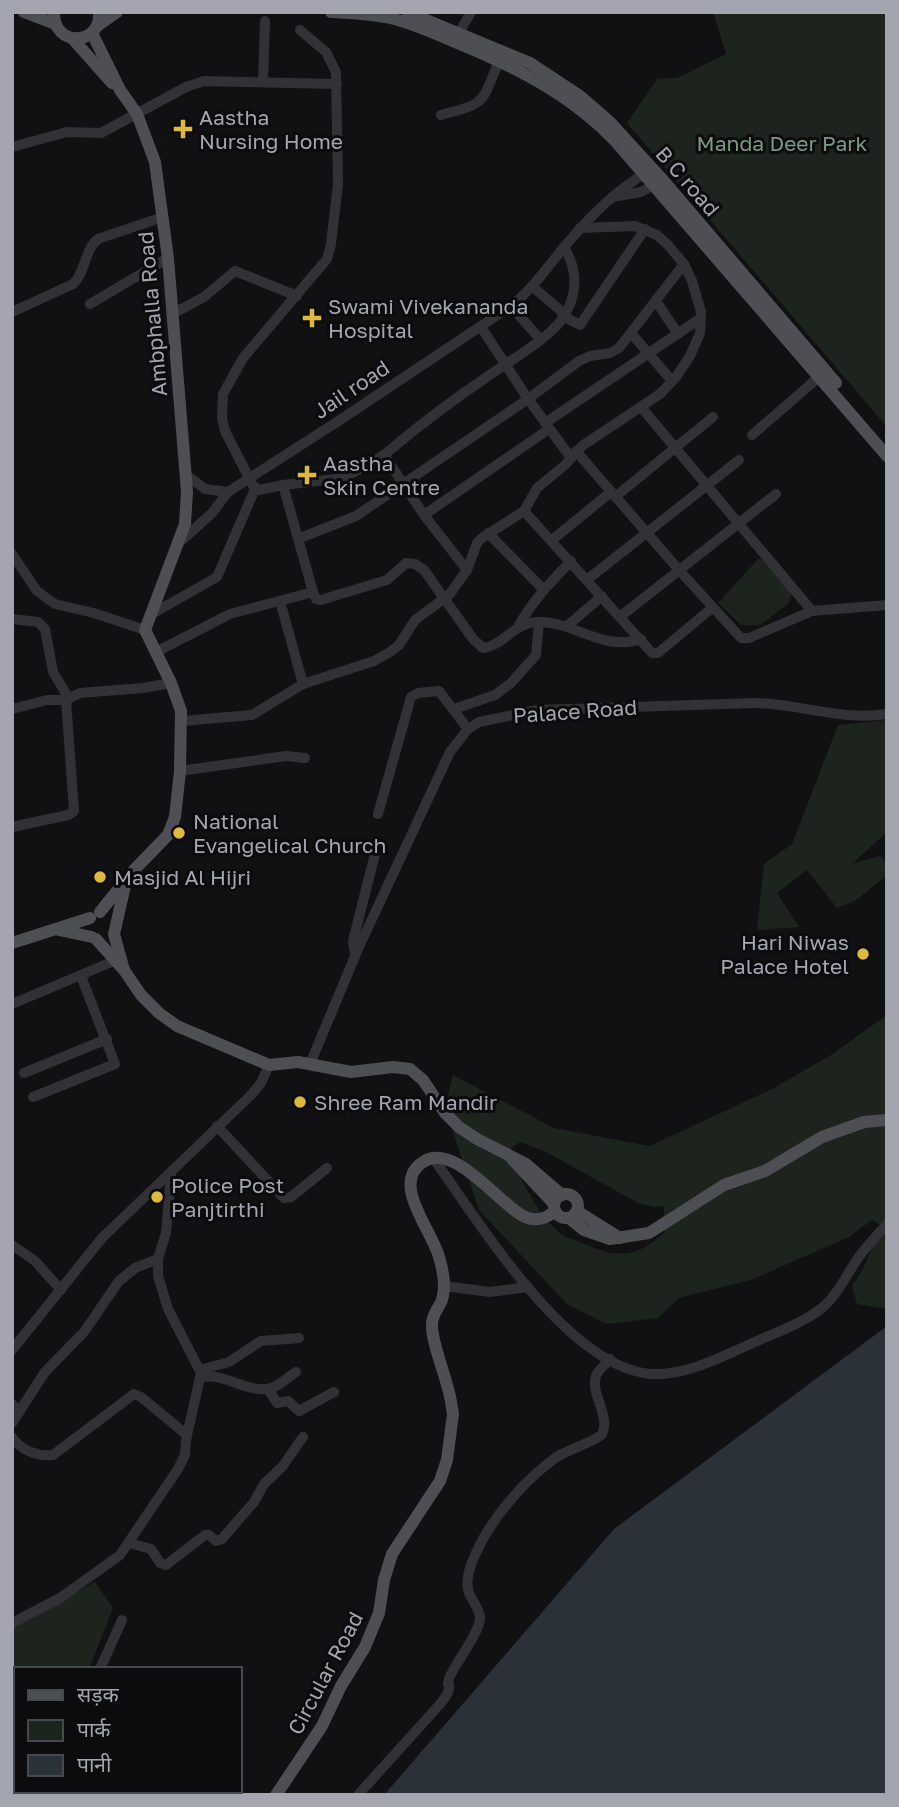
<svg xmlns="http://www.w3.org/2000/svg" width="899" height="1807" viewBox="0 0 899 1807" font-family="'Golos Text','Noto Sans Devanagari',sans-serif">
	<rect width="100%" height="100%" fill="#111012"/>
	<g fill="#1d241e" fill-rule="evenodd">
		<polygon points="713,12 887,12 887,427 627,123 657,79 677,78 726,54"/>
		<polygon points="758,559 764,560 792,593 788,604 760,625 741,625 718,603"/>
		<polygon points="887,720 887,832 853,863 880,856 887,864 887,875 855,901 837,908 807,870 777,893 799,927 757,930 764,864 792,844 838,725"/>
		<path d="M887,1015v294l-30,-5 -5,-18 11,-17 18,-44 -9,-5 -23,17 -98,43 -72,18 -21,20 -51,6 -40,-20 -88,-94 -27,-81 -4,-34 5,-20 101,53 96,18 124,-58 57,-33zM520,1142l26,10 92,51 15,4 11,-1v27c-30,27 -48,25 -84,9 -6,-2 -15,-5 -20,-9 -23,-18 -40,-57 -53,-82z"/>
		<polygon points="95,1582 113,1608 89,1669 16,1669 16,1678 12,1672 12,1626"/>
	</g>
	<polygon fill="#2b3139" points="887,1326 887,1795 384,1795 614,1529"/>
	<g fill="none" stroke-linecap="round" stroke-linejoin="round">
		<g stroke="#323236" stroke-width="10">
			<polyline points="459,33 471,12"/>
			<polyline points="263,81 265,21"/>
			<path d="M441,115c46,-12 40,-11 58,-54"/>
			<polyline points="12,147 67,132 101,133 186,87 204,81 337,84"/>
			<polyline points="612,197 641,192 657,183"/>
			<polyline points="533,287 561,311 563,316 580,325 645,229"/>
			<polyline points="656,301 678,334"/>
			<polyline points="90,304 168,258"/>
			<polyline points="511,306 540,339"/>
			<path d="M12,312l61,-28c13,-12 11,-34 25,-45l65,-22"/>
			<polyline points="172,314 204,297 235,271 297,296"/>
			<polyline points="481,327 528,399 571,458"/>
			<polyline points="631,333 672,381"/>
			<polyline points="641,407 812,611"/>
			<polyline points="545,423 701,318"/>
			<polyline points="752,435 819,377"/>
			<polyline points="576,451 679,570 741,638 749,638 812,611 887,605"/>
			<path d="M384,455c33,-28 67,-54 103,-78 22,-16 56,-35 73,-55 18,-24 19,-50 4,-75"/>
			<polyline points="185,474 205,489 228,492"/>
			<polyline points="283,485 259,490 253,486 225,431 222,418 223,394 243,358 327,259 331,244 338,184 336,72 326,52 300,30"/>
			<polyline points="615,497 713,417"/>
			<polyline points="524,511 652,653 658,653 712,608"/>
			<polyline points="424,515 549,429"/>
			<polyline points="488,533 543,589"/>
			<polyline points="300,538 356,516 528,399 579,361 590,356 610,353 619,348 684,264"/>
			<polyline points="552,540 611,492"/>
			<path d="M180,542l32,-29 16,-21 112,-72 171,-114c22,-17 37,-40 55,-61 24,-29 49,-54 81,-73"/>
			<polyline points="12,554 37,591 55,604 94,613 145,630"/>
			<polyline points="588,579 739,460"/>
			<path d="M313,592l3,7 5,1 66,-20 19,-17 9,1 9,6 49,69 10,9c23,-3 30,-27 58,-26 35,1 64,30 100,17"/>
			<polyline points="280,601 303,684"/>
			<polyline points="150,615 217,577 255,489"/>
			<polyline points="621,616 776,494"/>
			<polyline points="12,619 38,622 45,629 53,672 68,697"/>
			<path d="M518,627c14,-26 33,-45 53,-66"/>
			<polyline points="566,627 602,596"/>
			<polyline points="156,652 230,614 313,592 283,485 344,478 384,455 424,515 467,570"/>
			<polyline points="12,709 47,700 66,700 80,693 143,688 171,683"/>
			<polyline points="454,709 495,695 511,683 536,655 539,622"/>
			<polyline points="182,721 252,715 303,684 374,661 390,652 399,645 415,620 449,595 467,570 477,543 482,538 524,511 537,488 565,465 582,446 660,394 676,377 690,356 700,333 701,312 692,281 684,264 668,245 657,235 635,226 580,228"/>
			<polyline points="180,771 286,756 305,758"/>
			<polyline points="378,814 411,697 418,693 439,691 468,729"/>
			<polyline points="12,827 68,815 74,811 66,700"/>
			<polyline points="355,954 353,941 377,846"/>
			<polyline points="12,1004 114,961"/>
			<path d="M310,1064l48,-115 92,-197 18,-23 11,-7 58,-12 218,-7c45,1 87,18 132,11"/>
			<polyline points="24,1073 107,1039"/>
			<polyline points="33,1097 115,1064 81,976"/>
			<polyline points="217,1126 284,1198 291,1197 327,1168"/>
			<path d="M433,1158c46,63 136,214 222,216 31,1 64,-16 91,-28 23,-11 56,-22 76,-38 16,-13 25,-35 37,-51 8,-12 19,-22 28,-33"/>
			<polyline points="12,1245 35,1261 61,1290"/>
			<polyline points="443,1286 490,1292 528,1287"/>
			<polyline points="12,1350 102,1238 251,1095 261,1083 269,1065"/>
			<polyline points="200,1370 229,1362 261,1341 299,1338"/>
			<path d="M202,1377c22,-4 42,14 65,12 10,-1 21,-12 29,-17"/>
			<polyline points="268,1389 277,1403 288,1401 299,1411 334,1392"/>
			<polyline points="12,1404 19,1412 12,1423"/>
			<polyline points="19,1412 45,1372 84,1332 119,1281 135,1268 158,1259"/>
			<path d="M12,1437c8,13 26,20 41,18l81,-61 7,3 46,38"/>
			<polyline points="129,1543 151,1549 160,1563 166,1565 205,1535 209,1535 216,1541 222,1539 254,1502 264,1484 282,1467 303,1437"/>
			<polyline points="12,1623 60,1598 120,1555 178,1469 185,1455 186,1440 201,1373 168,1309 158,1276 158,1259 166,1233 171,1174"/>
			<polyline points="100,1669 122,1620"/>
			<polyline points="12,1680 16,1688"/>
			<polyline points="12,1720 16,1718"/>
			<polyline points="12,1781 16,1790"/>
			<path d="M358,1795l83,-92c3,-4 7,-9 8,-14 1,-9 -3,-1 0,-10 5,-15 32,-47 31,-62 -1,-8 -8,-17 -11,-24 -6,-17 7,-41 15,-56 18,-30 43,-58 71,-79 10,-7 43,-18 47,-24 9,-18 -12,-40 -6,-58 2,-6 10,-12 14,-17"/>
		</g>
		<g stroke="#4e4f55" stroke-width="12">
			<polyline points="24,12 55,24"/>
			<path d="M54,12c-1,36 48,34 45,0"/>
			<path d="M331,12c18,1 37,2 54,5 24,5 47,15 70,25 61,25 117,53 162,101l270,313"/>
			<polyline points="407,12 530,63 580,96 610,122 662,179 836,383"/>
			<polyline points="97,26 117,12"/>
			<polyline points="92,33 120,90 137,114 155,162 168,258 187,492 185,524 145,630 171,683 181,711 180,771 175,817 168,835 134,870 100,912"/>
			<polyline points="72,38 112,83"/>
			<polyline points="59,930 92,937"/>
			<polyline points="96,939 124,970 141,995 159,1013 177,1026 269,1065 298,1062 351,1072 393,1067 410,1069 423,1080 445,1113 459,1127 477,1139 526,1164 562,1195"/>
			<polyline points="12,943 90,918"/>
			<polyline points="124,970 114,934 125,886"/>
			<polyline points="512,1159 554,1204"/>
			<circle cx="566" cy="1206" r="12"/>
			<polyline points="577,1211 620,1238"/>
			<polyline points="569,1218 584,1230 610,1239 649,1233 724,1185 765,1171 822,1137 864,1122 887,1120"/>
			<path d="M276,1795l46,-69 19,-40 24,-39 14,-34 5,-33 8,-26 48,-73 7,-21 6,-46 -2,-12c-3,-22 -20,-59 -19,-78 0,-10 7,-16 10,-24 4,-13 1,-30 -3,-43 -7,-27 -49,-74 -16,-95 32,-21 77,44 102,55 11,5 22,1 30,-6"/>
		</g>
	</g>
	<g fill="#ddb93d" stroke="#0c0b0d" stroke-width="2.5">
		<path d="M179.5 118.5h7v7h7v7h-7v7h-7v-7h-7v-7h7z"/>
		<path d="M308.5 307.5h7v7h7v7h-7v7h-7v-7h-7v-7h7z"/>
		<path d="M303.5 464.5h7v7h7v7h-7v7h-7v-7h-7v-7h7z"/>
		<circle cx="179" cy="833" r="7"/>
		<circle cx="100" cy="877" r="7"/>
		<circle cx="863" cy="954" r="7"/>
		<circle cx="300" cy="1102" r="7"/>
		<circle cx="157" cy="1197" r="7"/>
	</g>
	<g text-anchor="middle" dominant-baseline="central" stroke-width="6" stroke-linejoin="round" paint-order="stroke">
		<g font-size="21" fill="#a3a6b1" stroke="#0c0b0d" text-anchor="start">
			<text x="199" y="117">Aastha<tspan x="199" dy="24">Nursing Home</tspan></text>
			<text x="328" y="306">Swami Vivekananda<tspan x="328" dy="24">Hospital</tspan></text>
			<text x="323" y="463">Aastha<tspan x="323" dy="24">Skin Centre</tspan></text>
			<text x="193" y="821">National<tspan x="193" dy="24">Evangelical Church</tspan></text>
			<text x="114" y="877">Masjid Al Hijri</text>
			<text x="849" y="942" text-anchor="end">Hari Niwas<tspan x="849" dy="24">Palace Hotel</tspan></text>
			<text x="314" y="1102">Shree Ram Mandir</text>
			<text x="171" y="1185">Police Post<tspan x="171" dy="24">Panjtirthi</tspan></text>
		</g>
		<g font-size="21" fill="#7c9a81" stroke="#0c0b0d">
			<text x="782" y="143">Manda Deer Park</text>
		</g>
		<g font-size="21" fill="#a3a6b1" stroke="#0c0b0d">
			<text transform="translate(688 181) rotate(49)">B C road</text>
			<text transform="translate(152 314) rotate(-95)">Ambphalla Road</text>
			<text transform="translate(351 389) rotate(-34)">Jail road</text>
			<text transform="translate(575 711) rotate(-4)">Palace Road</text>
			<text transform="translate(325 1673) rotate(-62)">Circular Road</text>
		</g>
	</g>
	<rect width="899" height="1807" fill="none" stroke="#a3a6b1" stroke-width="28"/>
	<rect x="14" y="1667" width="228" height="126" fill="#0c0b0d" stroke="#48494f" stroke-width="2"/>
	<rect x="28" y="1690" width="35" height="10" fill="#4e4f55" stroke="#48494f" stroke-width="2"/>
	<text x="77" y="1702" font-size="21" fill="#a3a6b1">सड़क</text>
	<rect x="28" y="1720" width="35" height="21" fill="#1d241e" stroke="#48494f" stroke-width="2"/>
	<text x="77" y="1737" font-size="21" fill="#a3a6b1">पार्क</text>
	<rect x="28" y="1755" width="35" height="21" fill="#2b3139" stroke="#48494f" stroke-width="2"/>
	<text x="77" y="1772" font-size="21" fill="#a3a6b1">पानी</text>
</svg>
